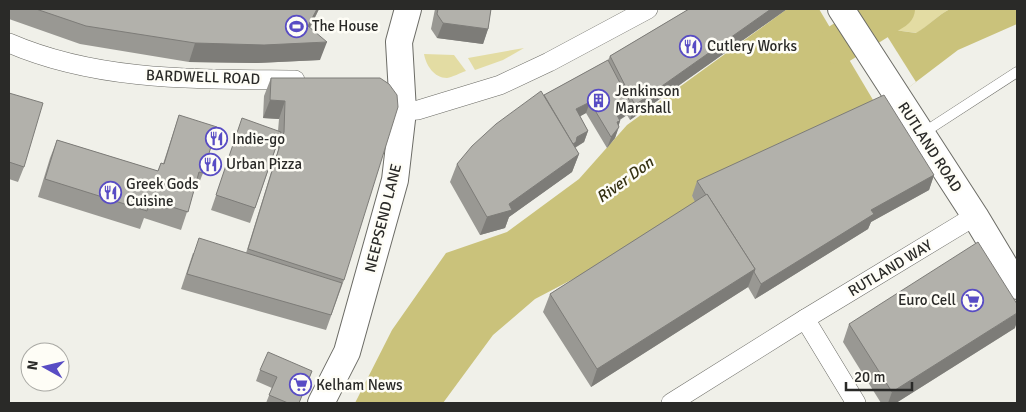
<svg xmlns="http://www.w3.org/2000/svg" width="1026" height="412" viewBox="0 0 1026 412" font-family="Signika,sans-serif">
	<rect width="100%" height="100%" fill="#f0f0e9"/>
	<g fill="#e3dca3">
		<path d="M881,9h69c-12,6 -22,17 -33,24l-30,-4z"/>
		<polygon points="524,48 503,60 475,70 468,58"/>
		<path d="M424,54l30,1 12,16c-6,2 -13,6 -19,7 -13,0 -21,-13 -23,-24z"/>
	</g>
	<path fill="#cac27b" d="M787,9h94l1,3 9,6 -4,11 29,4c12,-7 22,-18 34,-24h67v15l-59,26 -79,60 -187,86 9,16 -166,87 -42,36 -50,68h-88l37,-73 54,-77 61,-21 72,-53 48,-54z"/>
	<polygon fill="#f0f0e9" points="819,9 870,9 916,82 879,110"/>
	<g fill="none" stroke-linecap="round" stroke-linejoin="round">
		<polyline stroke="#cac27b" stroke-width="40" points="839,44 895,9"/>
		<defs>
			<polyline id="lane" points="923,133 1017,72"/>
			<g id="street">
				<path d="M9,43c90,39 190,36 286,37"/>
				<polyline points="403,111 418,110 500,85 549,62 648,9"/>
				<polyline points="805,319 856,403"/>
				<polyline points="671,403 805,319 975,216"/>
			</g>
			<g id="secondary">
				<polyline points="841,9 975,216 1017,286"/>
				<polyline points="321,403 347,352 395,180 403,111 399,42 408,9"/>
			</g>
		</defs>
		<use href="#lane" stroke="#6b6b65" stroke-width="11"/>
		<use href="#street" stroke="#6b6b65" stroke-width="20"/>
		<use href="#secondary" stroke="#6b6b65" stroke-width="28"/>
		<use href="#lane" stroke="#fff" stroke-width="10"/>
		<use href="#street" stroke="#fff" stroke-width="19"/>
		<use href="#secondary" stroke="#fff" stroke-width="26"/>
	</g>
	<g fill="#999893">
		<polygon points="9,9 319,9 310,28 320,60 257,63 189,62 80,44 9,19"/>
		<polygon points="435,9 491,9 488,29 483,44 437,38 431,29"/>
		<polygon points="689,9 787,9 630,120 627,115 620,120 620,121 615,138 607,148 586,113 580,116 588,131 584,142 575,148 579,154 572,172 509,217 505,228 480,235 450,182 457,164 544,95 608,60 610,56"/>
		<polygon points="271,78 380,78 344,280 326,330 181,289 193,253 246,253 278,150 278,142 250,223 211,210 237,134 278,131 279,119 263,118 264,96"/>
		<polygon points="9,93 24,167 18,182 9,179"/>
		<polygon points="179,115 203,173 196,191 194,191 181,230 144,218 140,229 38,197 50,158 57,140 158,171 161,163 163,164"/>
		<polygon points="934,175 929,190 871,222 868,229 755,299 748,287 591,387 543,312 550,294 695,202 692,196 697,181"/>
		<polygon points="849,324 1015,328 896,403 881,403 843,342"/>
		<polygon points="260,370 312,371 299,403 266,403 272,388 256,381"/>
	</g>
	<g fill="#7d7c78">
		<polygon points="317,9 319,9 302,43 327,42 320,60 257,63 189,62 195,43 308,26"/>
		<polygon points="771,9 787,9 630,120 635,105"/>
		<polygon points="443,23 488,29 483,44 437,38"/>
		<polygon points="270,100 285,101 279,119 263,118"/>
		<polygon points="590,102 586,113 572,121 576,109"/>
		<polygon points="631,104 627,115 612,124 616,113"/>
		<polygon points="620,121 617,130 619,127 615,138 607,148 617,122"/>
		<polygon points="588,131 584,142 574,148 568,147 577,137"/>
		<polygon points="579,154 572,172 509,217 505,228 480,235 487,217 509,204"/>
		<polygon points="934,175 929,190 871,222 868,229 755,299 761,284 871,210"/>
		<polygon points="755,269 748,287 591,387 597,369"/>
		<polygon points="1017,313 1017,322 1015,328 896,403 888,403 892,392"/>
	</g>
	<g fill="#b2b1ab" stroke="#7d7c78">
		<polygon points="36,9 317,9 308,26 327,42 264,45 195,43 86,26"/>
		<polygon points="438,9 491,9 488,29 443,23 437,14"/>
		<polygon points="689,9 771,9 635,105 610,56"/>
		<polygon points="608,60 631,104 616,113 620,121 617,122 619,127 611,137 590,102 576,109 588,131 577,137 576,142 573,144 544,95"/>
		<polygon points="271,78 380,78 389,84 397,95 398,107 344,280 248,249 284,132 285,101 270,100"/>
		<polygon points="541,91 579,154 509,204 512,210 487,217 457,164 472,146 496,124"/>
		<polygon points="9,93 43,103 24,167 9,162"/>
		<polygon points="884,95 934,175 871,210 874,214 761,284 754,272 755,269 707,194 706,195 697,181"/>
		<polygon points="179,115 217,127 203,173 199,172 188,212 150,200 147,211 45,179 57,140 158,171 161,163 164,164"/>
		<polygon points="242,118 281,132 255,208 216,195"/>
		<polygon points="707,194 755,269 597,369 550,294"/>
		<polygon points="199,238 342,283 331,315 187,274"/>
		<polygon points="978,242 1017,304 1017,313 892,392 849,324"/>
		<polygon points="268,352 312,371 299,403 288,403 269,395 277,377 260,370"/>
	</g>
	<defs>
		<symbol id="stadium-ring" viewBox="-11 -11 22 22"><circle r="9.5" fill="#fefdf6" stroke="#584cc4" stroke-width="1.5"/><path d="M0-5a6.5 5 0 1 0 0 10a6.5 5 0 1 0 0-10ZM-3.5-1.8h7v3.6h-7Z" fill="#584cc4"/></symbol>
		<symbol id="restaurant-ring" viewBox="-11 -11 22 22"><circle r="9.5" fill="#fefdf6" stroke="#584cc4" stroke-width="1.5"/><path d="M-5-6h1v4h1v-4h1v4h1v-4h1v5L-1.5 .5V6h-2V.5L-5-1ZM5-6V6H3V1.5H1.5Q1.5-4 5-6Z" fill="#584cc4"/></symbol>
		<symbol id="building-ring" viewBox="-11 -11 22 22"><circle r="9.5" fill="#fefdf6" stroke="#584cc4" stroke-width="1.5"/><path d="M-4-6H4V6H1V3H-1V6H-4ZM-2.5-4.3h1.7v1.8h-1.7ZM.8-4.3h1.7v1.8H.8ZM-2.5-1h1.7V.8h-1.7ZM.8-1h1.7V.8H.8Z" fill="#584cc4"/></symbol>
		<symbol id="supermarket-ring" viewBox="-11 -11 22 22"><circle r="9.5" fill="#fefdf6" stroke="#584cc4" stroke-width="1.5"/><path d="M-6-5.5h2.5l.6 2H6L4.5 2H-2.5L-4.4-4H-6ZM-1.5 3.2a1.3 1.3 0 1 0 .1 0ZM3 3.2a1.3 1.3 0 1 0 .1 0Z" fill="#584cc4"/></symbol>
	</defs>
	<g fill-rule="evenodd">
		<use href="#stadium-ring" x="284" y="14" width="25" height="25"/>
		<use href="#restaurant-ring" x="678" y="34" width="25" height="25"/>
		<use href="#building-ring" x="586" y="88" width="25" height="25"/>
		<use href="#restaurant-ring" x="204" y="126" width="25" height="25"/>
		<use href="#restaurant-ring" x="198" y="152" width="25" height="25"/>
		<use href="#restaurant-ring" x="98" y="180" width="25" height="25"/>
		<use href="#supermarket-ring" x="960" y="288" width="25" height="25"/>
		<use href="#supermarket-ring" x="288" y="372" width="25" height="25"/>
	</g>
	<g text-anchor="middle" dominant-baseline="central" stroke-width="5" stroke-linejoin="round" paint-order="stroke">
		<g font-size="15" fill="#2a2a28" stroke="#fefdf6" text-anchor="start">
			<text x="312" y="26">The House</text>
			<text x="707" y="46">Cutlery Works</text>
			<text x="615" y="91">Jenkinson<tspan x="615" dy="17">Marshall</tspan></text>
			<text x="232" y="139">Indie-go</text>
			<text x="226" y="164">Urban Pizza</text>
			<text x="126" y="184">Greek Gods<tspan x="126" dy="17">Cuisine</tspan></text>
			<text x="956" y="300" text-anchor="end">Euro Cell</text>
			<text x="316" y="385">Kelham News</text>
		</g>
		<g font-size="15" fill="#2a2a28" stroke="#fefdf6">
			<text transform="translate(203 77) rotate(2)">BARDWELL ROAD</text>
			<text transform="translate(930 147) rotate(57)">RUTLAND ROAD</text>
			<text transform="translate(383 218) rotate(-76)">NEEPSEND LANE</text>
			<text transform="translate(890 268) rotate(-31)">RUTLAND WAY</text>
		</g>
		<g font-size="16" font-style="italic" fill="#353112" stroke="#fefdf6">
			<text transform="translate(625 180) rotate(-36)">River Don</text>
		</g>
	</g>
	<rect width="1026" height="412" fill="none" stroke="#2a2a28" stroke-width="20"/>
	<g transform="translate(45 367) rotate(278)"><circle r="24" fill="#fefdf6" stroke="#a9a9a4"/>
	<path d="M0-4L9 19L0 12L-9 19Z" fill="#584cc4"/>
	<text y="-8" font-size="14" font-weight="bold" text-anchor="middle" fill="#2a2a28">N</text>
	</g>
	<path d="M846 382v8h66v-8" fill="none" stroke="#2a2a28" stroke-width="2.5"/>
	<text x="854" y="382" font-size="15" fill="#2a2a28" stroke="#fefdf6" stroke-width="4" paint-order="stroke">20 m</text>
</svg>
